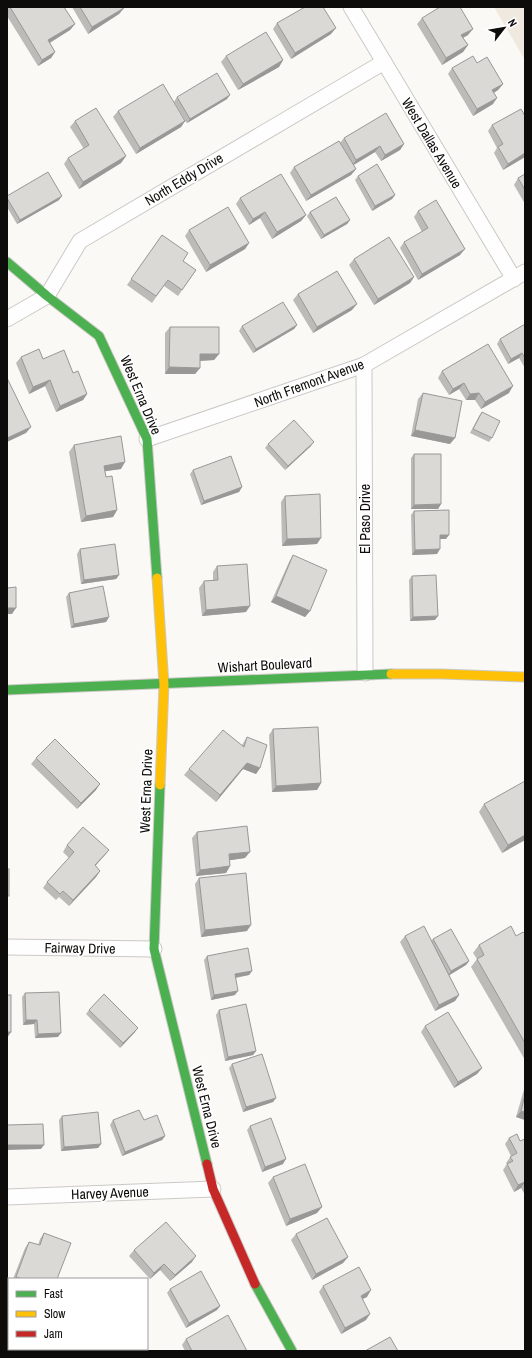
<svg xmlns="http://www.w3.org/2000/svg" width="532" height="1358" viewBox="0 0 532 1358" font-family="'Archivo Narrow',sans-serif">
	<rect width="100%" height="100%" fill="#fbf9f6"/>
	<polygon fill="#efe9e0" points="494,7 525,7 525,60"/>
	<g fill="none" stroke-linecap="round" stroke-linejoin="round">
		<defs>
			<g id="street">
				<polyline points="351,7 514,279"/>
				<polyline points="7,319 47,296 80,241 384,62"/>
				<polyline points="364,365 365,673"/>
				<polyline points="147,439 364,365 525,272"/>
				<polyline points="7,947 154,949"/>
				<polyline points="7,1197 213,1189"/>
			</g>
			<g id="fast">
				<polyline points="7,262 47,296 99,336 147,439 157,578"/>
				<polyline points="7,690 391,674"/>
				<polyline points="160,785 154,949 207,1164"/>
				<polyline points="255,1284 292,1351"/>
			</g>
			<g id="slow">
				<polyline points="157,578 164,685 160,785"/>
				<polyline points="391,674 442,674 525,677"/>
			</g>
			<polyline id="jam" points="207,1164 213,1189 255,1284"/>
		</defs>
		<use href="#street" stroke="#cbc9c6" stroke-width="17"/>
		<use href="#fast" stroke="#cbc9c6" stroke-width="11"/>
		<use href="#slow" stroke="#cbc9c6" stroke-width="11"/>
		<use href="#jam" stroke="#cbc9c6" stroke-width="11"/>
		<use href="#street" stroke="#fefefe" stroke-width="15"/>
		<use href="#fast" stroke="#4caf50" stroke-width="9"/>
		<use href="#slow" stroke="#ffc107" stroke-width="9"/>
		<use href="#jam" stroke="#c62828" stroke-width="9"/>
	</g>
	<g fill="#bcbbb8">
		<polygon points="7,7 64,7 75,24 70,30 50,43 55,52 51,58 38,66 7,16"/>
		<polygon points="72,7 123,7 124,8 119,14 88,34"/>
		<polygon points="422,18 468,35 463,38 468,45 463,52 442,65 417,24"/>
		<polygon points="277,23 331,34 291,59 273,29"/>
		<polygon points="226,56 283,60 279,67 238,90 221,62"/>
		<polygon points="477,63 503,84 498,90 494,93 493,104 473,116 448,74 452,68"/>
		<polygon points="177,97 227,99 187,123 185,121 181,127 136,154 113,117 118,111 185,120 174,102"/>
		<polygon points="75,121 126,156 121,163 79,189 64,164 68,158 84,149 70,127"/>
		<polygon points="492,125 525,157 503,170 494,153 497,148 488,131"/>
		<polygon points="344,138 404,144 400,150 381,161 375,152 353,165 356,169 351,175 306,201 290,173 294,167 340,143"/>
		<polygon points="525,174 525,204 514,185 518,178"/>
		<polygon points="358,176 395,195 392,199 372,211 355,180"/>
		<polygon points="7,196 59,200 17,224 7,207"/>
		<polygon points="240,198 306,215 301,221 272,239 260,218 249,225 236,204"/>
		<polygon points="418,211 460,255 418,280 400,248 404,242 422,232 414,217"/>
		<polygon points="310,212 350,220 347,224 321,239 307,216"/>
		<polygon points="189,230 249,243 245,249 206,272 185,236"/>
		<polygon points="162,235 183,261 196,270 178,296 164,286 152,303 127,285"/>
		<polygon points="354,259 414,277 410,283 374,305 349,265"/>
		<polygon points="298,294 352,310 313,333 293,300"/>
		<polygon points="525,324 525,368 519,358 508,364 497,344 500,339"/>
		<polygon points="297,325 294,329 253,353 239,331 242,326"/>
		<polygon points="170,327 219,354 214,360 200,361 200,368 195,374 165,374 165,333"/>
		<polygon points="21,357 43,359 73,373 87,394 83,400 56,412 45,386 29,394 16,363"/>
		<polygon points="442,371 509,393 481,409 475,400 466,400 459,389 449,395 438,378"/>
		<polygon points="423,393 450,444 411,436 418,399"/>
		<polygon points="482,412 492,438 489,442 470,433 479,416"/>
		<polygon points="268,444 311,446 285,470 265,448"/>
		<polygon points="74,445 121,469 105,471 106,477 117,510 113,517 81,522 69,452"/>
		<polygon points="414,454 441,504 438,509 411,509 411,458"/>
		<polygon points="193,470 242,487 239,492 201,505 190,474"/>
		<polygon points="285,496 317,544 282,546 281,502"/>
		<polygon points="414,511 446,539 440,539 437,554 412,555 411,515"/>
		<polygon points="80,549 119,575 116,579 81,584 77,554"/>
		<polygon points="293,555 310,611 305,617 271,602 289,562"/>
		<polygon points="217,566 246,612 202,616 199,588 204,581 213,580 213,572"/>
		<polygon points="412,576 435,620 410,621 409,580"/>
		<polygon points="69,593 109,617 106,622 71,628 66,597"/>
		<polygon points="273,729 321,783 317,790 272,792 269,735"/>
		<polygon points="247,737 260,768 256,774 243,769 216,802 184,775 189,769 242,745"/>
		<polygon points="36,758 96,790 77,809 31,764"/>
		<polygon points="484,804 525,840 502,853 479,812"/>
		<polygon points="197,832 245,858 230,860 230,866 226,873 196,876 192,838"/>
		<polygon points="67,845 109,850 104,856 95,866 100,871 96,877 69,906 59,897 56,900 43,888 47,882 69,858 63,852"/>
		<polygon points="199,878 247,931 201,937 195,884"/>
		<polygon points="525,934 525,1060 471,967 477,959 473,953 479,945 516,936"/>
		<polygon points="405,936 432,940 433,939 469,961 466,965 449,975 459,995 455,1001 435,1011 400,942"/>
		<polygon points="207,956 252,971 249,975 236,978 235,995 211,1000 204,960"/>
		<polygon points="25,993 58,1037 35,1038 34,1024 23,1025 22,997"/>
		<polygon points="89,1010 135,1032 120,1048 86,1014"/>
		<polygon points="219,1010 256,1051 253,1055 225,1061 216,1015"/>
		<polygon points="425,1026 482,1068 477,1074 454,1088 421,1032"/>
		<polygon points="232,1064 276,1098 273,1102 243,1112 229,1068"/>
		<polygon points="525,1086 525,1120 516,1117"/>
		<polygon points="62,1116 101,1144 98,1148 61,1151 59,1120"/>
		<polygon points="113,1120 144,1120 165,1136 162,1140 122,1156 110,1125"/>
		<polygon points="250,1126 283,1164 262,1172 247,1130"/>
		<polygon points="509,1138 520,1141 525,1139 525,1195 521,1188 514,1192 503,1170 507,1164 506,1163 511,1156 505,1144"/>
		<polygon points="273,1177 317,1213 286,1226 268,1183"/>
		<polygon points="44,1233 57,1279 13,1279 25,1248 29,1242 38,1245 40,1239"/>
		<polygon points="296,1234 348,1257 343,1263 312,1280 291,1240"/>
		<polygon points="134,1250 192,1262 170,1281 160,1270 150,1279 129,1256"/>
		<polygon points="323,1286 367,1297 362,1299 366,1320 341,1334 319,1292"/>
		<polygon points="170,1289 220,1306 217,1310 186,1328 167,1293"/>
		<polygon points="186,1339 247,1351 185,1351 182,1345"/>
		<polygon points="46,1349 95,1349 93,1351 47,1351"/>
	</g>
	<g fill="#999896">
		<polygon points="124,8 119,14 88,34 92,27"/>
		<polygon points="75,24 70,30 44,46 48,40"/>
		<polygon points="336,28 331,34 291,59 295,53"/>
		<polygon points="473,29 468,35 457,41 461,35"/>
		<polygon points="468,45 463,52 442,65 446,58"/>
		<polygon points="55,52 51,58 38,66 42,60"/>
		<polygon points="283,60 279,67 238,90 243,84"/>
		<polygon points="503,84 498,90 488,96 492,90"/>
		<polygon points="230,95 227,99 187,123 190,119"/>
		<polygon points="497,98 493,104 473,116 477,109"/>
		<polygon points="185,121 181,127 136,154 140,148"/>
		<polygon points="404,144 400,150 381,161 385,155"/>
		<polygon points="380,146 375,152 352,166 356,160"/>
		<polygon points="525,153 525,157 503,170 508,164"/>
		<polygon points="126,156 121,163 79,189 83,182"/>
		<polygon points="356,169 351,175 306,201 311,195"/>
		<polygon points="395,195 392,199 372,211 375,206"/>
		<polygon points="62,196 59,200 17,224 20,220"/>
		<polygon points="265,212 260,218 249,225 253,219"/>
		<polygon points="306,215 301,221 272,239 277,232"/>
		<polygon points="350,220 347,224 321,239 324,235"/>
		<polygon points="249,243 245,249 206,272 210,265"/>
		<polygon points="465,249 460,255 418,280 422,274"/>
		<polygon points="414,277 410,283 374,305 378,299"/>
		<polygon points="357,304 352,310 313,333 317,327"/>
		<polygon points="297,325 294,329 253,353 256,349"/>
		<polygon points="522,353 519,358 508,364 511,359"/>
		<polygon points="200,354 219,354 214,360 196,361"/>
		<polygon points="169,367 200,368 195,374 165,374"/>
		<polygon points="50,380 45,386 29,394 33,387"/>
		<polygon points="464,383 459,389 449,395 453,389"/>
		<polygon points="513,386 509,393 481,409 485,402"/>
		<polygon points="479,393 475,400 466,400 470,394"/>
		<polygon points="87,394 83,400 56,412 60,406"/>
		<polygon points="31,427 26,433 7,442 7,438"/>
		<polygon points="415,430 455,438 450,444 411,436"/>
		<polygon points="314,442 311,446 285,470 288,466"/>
		<polygon points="125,462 121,469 100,472 104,466"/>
		<polygon points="242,487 239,492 201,505 204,501"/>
		<polygon points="441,504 438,509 411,509 414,505"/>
		<polygon points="117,510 113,517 81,522 86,516"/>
		<polygon points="440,535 449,535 446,539 437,539"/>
		<polygon points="321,538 317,544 282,546 287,539"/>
		<polygon points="440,549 437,554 412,555 415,550"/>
		<polygon points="119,575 116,579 81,584 84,580"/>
		<polygon points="276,596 310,611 305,617 271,602"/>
		<polygon points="250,606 246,612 202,616 206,610"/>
		<polygon points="7,608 16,608 12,614 7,614"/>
		<polygon points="438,616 435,620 410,621 413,617"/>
		<polygon points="109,617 106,622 71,628 74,624"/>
		<polygon points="247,763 260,768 256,774 243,769 216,802 220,795"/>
		<polygon points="321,783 317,790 272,792 276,786"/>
		<polygon points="100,784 96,790 77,809 81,803"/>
		<polygon points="525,835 525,840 502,853 508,845"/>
		<polygon points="109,850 104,856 90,872 95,865"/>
		<polygon points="250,852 245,858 225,861 229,854"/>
		<polygon points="230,866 226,873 196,876 200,870"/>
		<polygon points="100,871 96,877 69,906 73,900"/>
		<polygon points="251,925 247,931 201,937 205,930"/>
		<polygon points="469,961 466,965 448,976 451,971"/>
		<polygon points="252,971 249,975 232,978 235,974"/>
		<polygon points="238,991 235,995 211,1000 214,995"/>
		<polygon points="459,995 455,1001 435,1011 439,1005"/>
		<polygon points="26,1020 37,1020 34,1024 23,1025"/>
		<polygon points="138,1028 135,1032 120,1048 123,1043"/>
		<polygon points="7,1032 11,1032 7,1038"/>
		<polygon points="61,1033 58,1037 35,1038 38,1034"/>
		<polygon points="256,1051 253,1055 225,1061 228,1057"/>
		<polygon points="482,1068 477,1074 454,1088 458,1082"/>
		<polygon points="276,1098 273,1102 243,1112 246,1107"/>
		<polygon points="521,1111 525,1112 525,1120 516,1117"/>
		<polygon points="165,1136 162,1140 122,1156 125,1152"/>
		<polygon points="101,1144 98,1148 61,1151 64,1147"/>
		<polygon points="7,1145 44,1145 41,1149 7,1150"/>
		<polygon points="286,1159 283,1164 262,1172 265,1167"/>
		<polygon points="525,1182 521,1188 514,1192 518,1185"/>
		<polygon points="322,1207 317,1213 286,1226 290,1219"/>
		<polygon points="196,1256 192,1262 170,1281 175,1275"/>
		<polygon points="348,1257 343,1263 312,1280 316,1274"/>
		<polygon points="164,1264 160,1270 150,1279 154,1273"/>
		<polygon points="16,1277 23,1279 15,1279"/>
		<polygon points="371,1290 367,1297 356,1302 361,1296"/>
		<polygon points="220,1306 217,1310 186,1328 189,1323"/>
		<polygon points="370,1314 366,1320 341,1334 345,1328"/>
		<polygon points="90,1349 95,1349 93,1351 86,1351"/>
	</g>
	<g fill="#dbd9d6" stroke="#999896">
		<polygon points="10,7 64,7 75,24 48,40 55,52 42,60"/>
		<polygon points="80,7 123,7 124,8 92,27"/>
		<polygon points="305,7 323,7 336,28 295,53 277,23"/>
		<polygon points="440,7 460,7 473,29 461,35 468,45 446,58 422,18"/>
		<polygon points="266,32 283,60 243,84 226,56"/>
		<polygon points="473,56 477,63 487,57 503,84 492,90 497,98 477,109 452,68"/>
		<polygon points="217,73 230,95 190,119 177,97"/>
		<polygon points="163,84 185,121 140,148 118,111"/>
		<polygon points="96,108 126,156 83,182 68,158 89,145 75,121"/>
		<polygon points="521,109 525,116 525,153 508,164 498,147 503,144 492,125"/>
		<polygon points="386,113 404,144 385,155 380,146 356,160 344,138"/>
		<polygon points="339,141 356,169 311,195 294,167"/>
		<polygon points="377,164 395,195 375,206 358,176"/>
		<polygon points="48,172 62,196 20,220 7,198 7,196"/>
		<polygon points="281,174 306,215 277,232 265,212 253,219 240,198"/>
		<polygon points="525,174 525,190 518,178"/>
		<polygon points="336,197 350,220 324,235 310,212"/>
		<polygon points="436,200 465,249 422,274 404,242 428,228 418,211"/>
		<polygon points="228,207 249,243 210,265 189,230"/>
		<polygon points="162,235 188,253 183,261 196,270 182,290 168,280 156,296 131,279"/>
		<polygon points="389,237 414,277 378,299 354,259"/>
		<polygon points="337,271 357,304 317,327 298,294"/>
		<polygon points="283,302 297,325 256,349 242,326"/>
		<polygon points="525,324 525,358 522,353 511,359 500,339"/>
		<polygon points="170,327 219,327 219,354 200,354 200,368 169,367"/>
		<polygon points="488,344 513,386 485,402 479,393 470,394 464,383 453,389 442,371"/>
		<polygon points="39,349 43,359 64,350 73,373 78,371 87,394 60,406 50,380 33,387 21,357"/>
		<polygon points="7,378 31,427 7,438"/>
		<polygon points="423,393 462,401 455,438 415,430"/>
		<polygon points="482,412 500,421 492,438 473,429"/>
		<polygon points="294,420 314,442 288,466 268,444"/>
		<polygon points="121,436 125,462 104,466 106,477 112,476 117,510 86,516 74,445"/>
		<polygon points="414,454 441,454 441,504 414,505"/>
		<polygon points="231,456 242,487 204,501 193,470"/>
		<polygon points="320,494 321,538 287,539 285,496"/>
		<polygon points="449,510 449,535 440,535 440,549 415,550 414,511"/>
		<polygon points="115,544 119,575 84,580 80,549"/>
		<polygon points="293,555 327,570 310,611 276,596"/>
		<polygon points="247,564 250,606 206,610 204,581 218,580 217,566"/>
		<polygon points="436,575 438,616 413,617 412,576"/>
		<polygon points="103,586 109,617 74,624 69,593"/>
		<polygon points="16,587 16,608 7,608 7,588"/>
		<polygon points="318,727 321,783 276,786 273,729"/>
		<polygon points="223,730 244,747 247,737 267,745 260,768 247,763 220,795 189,769"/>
		<polygon points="55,739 100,784 81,803 36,758"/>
		<polygon points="525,781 525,835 508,845 484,804"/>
		<polygon points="247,826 250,852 229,854 230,866 200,870 197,832"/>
		<polygon points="83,827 109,850 95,865 100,871 73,900 63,891 60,894 47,882 74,852 67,845"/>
		<rect x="7" y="869" width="2" height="27"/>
		<polygon points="246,873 251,925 205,930 199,878"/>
		<polygon points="424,926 459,995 439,1005 405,936"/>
		<polygon points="511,926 516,936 523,932 525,934 525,1043 477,959 484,955 479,945"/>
		<polygon points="451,929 469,961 451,971 433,939"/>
		<polygon points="248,948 252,971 235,974 238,991 214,995 207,956"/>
		<polygon points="59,992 61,1033 38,1034 37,1020 26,1020 25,993"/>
		<polygon points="104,994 138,1028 123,1043 89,1010"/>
		<rect x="7" y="995" width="4" height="37"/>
		<polygon points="246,1004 256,1051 228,1057 219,1010"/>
		<polygon points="448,1012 482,1068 458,1082 425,1026"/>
		<polygon points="262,1054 276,1098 246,1107 232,1064"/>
		<polygon points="525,1095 525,1112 521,1111"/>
		<polygon points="139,1110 144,1120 157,1115 165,1136 125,1152 113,1120"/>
		<polygon points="98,1112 101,1144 64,1147 62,1116"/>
		<polygon points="271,1118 286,1159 265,1167 250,1126"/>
		<polygon points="43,1124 44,1145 7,1145 7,1125"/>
		<polygon points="517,1134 520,1141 525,1139 525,1182 518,1185 507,1164 513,1161 510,1157 517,1153 509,1138"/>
		<polygon points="305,1164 322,1207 290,1219 273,1177"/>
		<polygon points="327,1218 348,1257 316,1274 296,1234"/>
		<polygon points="166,1222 196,1256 175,1275 164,1264 154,1273 134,1250"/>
		<polygon points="44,1233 71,1243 57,1279 23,1279 16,1277 29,1242 40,1245"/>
		<polygon points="359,1267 371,1290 361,1296 370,1314 345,1328 323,1286"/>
		<polygon points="201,1271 220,1306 189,1323 170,1289"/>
		<polygon points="228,1315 247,1351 192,1351 186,1339"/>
		<polygon points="390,1337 398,1351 365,1351"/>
		<polygon points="54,1349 90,1349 86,1351 55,1351"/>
	</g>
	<g text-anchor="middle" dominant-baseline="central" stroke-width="3.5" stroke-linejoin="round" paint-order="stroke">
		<g font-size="14" fill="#0d0c0a" stroke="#fff">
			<text transform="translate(432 143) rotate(59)">West Dallas Avenue</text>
			<text transform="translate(184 179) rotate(-31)">North Eddy Drive</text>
			<text transform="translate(309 383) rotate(-20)">North Fremont Avenue</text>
			<text transform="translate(141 395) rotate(67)">West Erna Drive</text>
			<text transform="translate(365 519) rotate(-90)">El Paso Drive</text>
			<text transform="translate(265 665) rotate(-3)">Wishart Boulevard</text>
			<text transform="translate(146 791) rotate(-88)">West Erna Drive</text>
			<text transform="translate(80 948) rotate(1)">Fairway Drive</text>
			<text transform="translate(207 1107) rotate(76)">West Erna Drive</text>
			<text transform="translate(110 1193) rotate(-2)">Harvey Avenue</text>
		</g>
	</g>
	<rect width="532" height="1358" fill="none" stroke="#0d0c0a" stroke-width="16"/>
	<rect x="8" y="1278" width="140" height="72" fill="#ffffff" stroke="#9e9e9d"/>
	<rect x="16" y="1291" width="20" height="6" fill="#4caf50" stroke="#9e9e9d"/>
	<text x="44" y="1298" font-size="12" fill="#0d0c0a">Fast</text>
	<rect x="16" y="1311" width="20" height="6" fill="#ffc107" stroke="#9e9e9d"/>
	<text x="44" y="1318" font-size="12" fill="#0d0c0a">Slow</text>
	<rect x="16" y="1331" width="20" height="6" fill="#c62828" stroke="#9e9e9d"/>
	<text x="44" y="1338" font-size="12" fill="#0d0c0a">Jam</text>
	<g transform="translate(504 28) rotate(59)" stroke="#ffffff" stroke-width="3" paint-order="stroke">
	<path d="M0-3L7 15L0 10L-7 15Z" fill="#0d0c0a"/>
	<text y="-6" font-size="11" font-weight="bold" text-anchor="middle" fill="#0d0c0a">N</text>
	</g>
</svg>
